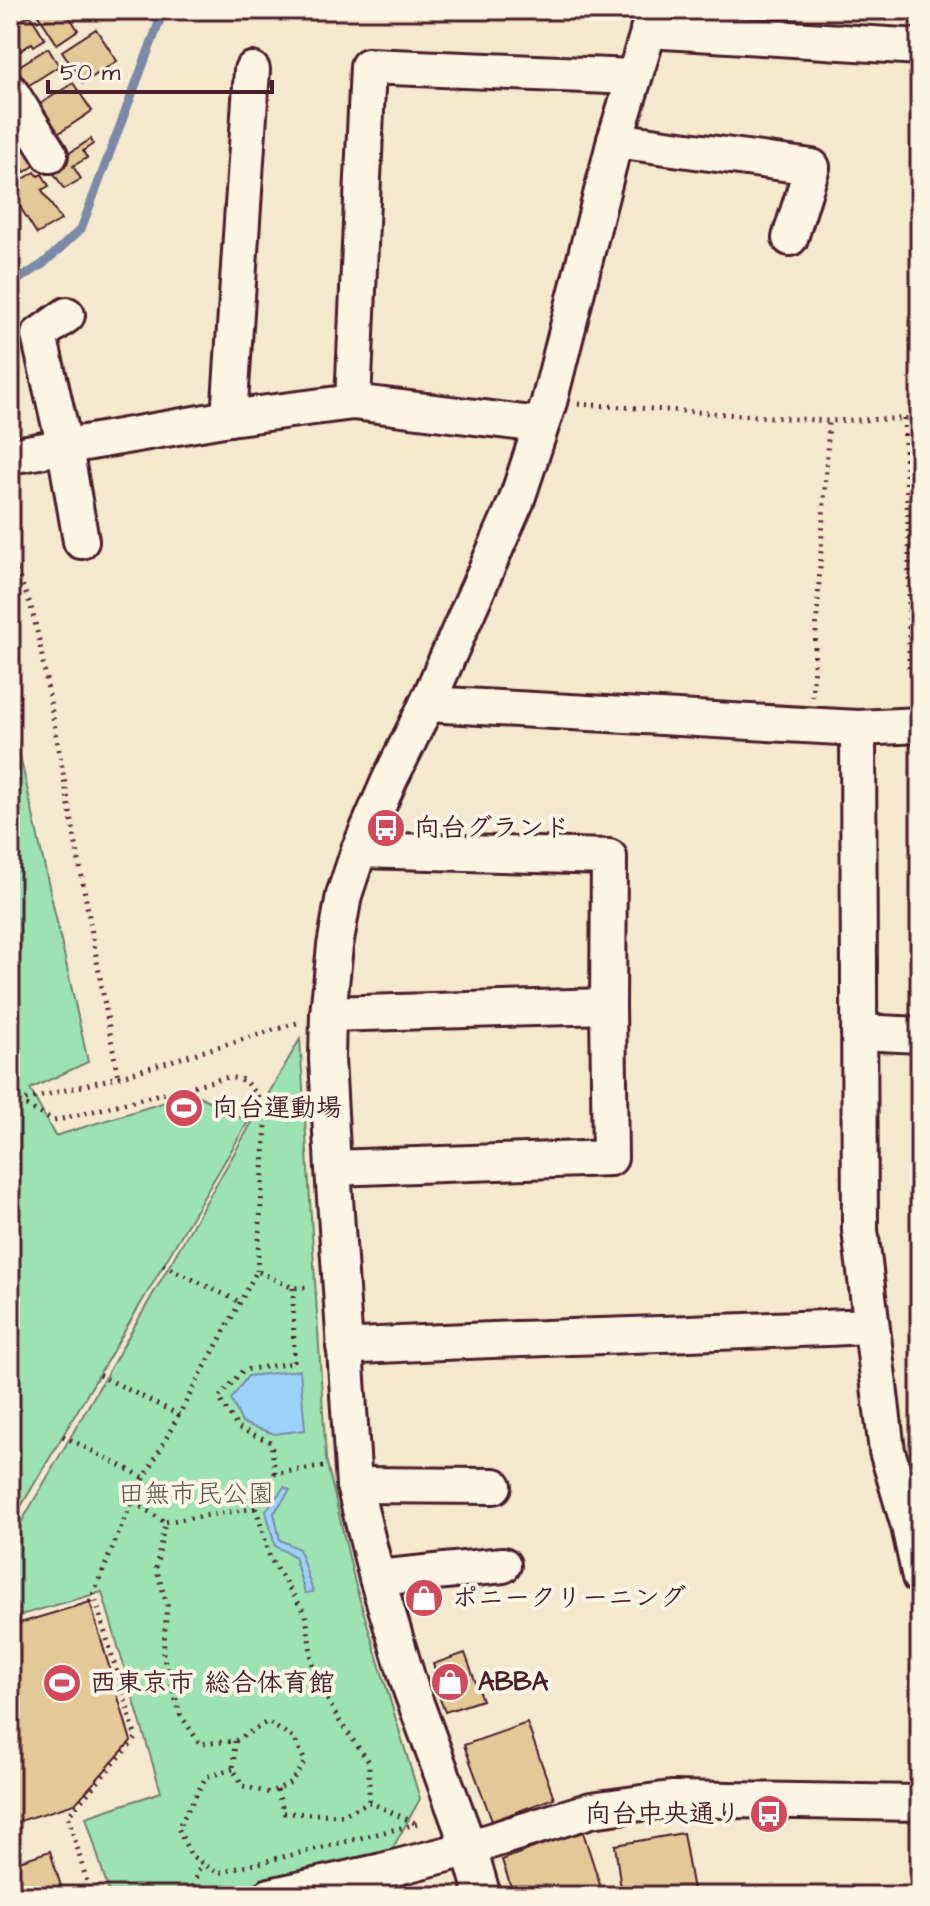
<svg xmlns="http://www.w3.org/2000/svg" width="930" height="1906" viewBox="0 0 930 1906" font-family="'Architects Daughter','Klee One',sans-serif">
	<rect width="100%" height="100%" fill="#f4e8ce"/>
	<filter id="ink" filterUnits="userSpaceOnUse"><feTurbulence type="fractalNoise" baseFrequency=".0125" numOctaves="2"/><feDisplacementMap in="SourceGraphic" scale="16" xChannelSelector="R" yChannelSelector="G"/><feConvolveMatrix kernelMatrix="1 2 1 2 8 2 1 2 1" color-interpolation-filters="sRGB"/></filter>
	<g filter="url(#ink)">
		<g fill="#9ce3b1" stroke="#73816e" stroke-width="2">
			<polygon points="10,711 88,1062 30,1089 55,1136 194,1093 248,1122 10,1525"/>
			<polygon points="300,1039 326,1459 356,1587 420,1799 385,1862 225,1896 110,1896 86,1817 161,1792 102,1592 10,1618 10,1542"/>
		</g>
		<g fill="#9bd1fa" stroke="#7b8aa7" stroke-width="2">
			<polygon points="300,1370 305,1430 275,1434 242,1423 231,1399 248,1376"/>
			<polygon points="284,1487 290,1490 274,1513 280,1540 299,1549 313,1592 305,1593 294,1556 275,1546 266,1511"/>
		</g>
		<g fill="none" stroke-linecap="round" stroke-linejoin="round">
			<polyline stroke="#7b8aa7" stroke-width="9" points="10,285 43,264 81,229 160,20 166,10"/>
		</g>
		<g fill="#e3c898" stroke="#4a1f2b" stroke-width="2">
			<polygon points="35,10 65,10 78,30 57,44"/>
			<polygon points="30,15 45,39 34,46 32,43 10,58 10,28"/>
			<polygon points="96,29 117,61 83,83 62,51"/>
			<polygon points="48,48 59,66 23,89 11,71"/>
			<polygon points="73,83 92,111 53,137 41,118 47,115 40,104"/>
			<polygon points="25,138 40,162 25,172 22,168 10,175 10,148"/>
			<polygon points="91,139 93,144 83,151 87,158 73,166 81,179 64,189 49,166"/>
			<polygon points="35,172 38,176 42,174 49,186 42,190 61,220 37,234 10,191 10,187"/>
			<polygon points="90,1602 131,1741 75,1804 10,1824 10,1626"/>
			<polygon points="465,1653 482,1700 445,1712 435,1686 440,1684 433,1664"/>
			<polygon points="527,1723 554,1798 492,1821 464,1745"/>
			<polygon points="582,1829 602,1891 588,1896 514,1896 502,1860"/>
			<polygon points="683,1833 694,1896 622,1896 615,1845"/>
			<polygon points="50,1851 64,1896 10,1896 10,1864"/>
		</g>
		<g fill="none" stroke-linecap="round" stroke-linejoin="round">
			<defs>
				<g id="minor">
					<polyline points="648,30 920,47"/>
					<polyline points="10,91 50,155"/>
					<polyline points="615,140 812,167 790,238"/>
					<polyline points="67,315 39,335 65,448 81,541"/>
					<polyline points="353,402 368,66 634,77"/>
					<polyline points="229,418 252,70"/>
					<polyline points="10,456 229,418 353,402 540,425"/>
					<polyline points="427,704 858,728 920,725"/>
					<polyline points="858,728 860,1230 887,1451 909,1526 920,1577"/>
					<polyline points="328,1014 608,1006"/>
					<polyline points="859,1032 920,1035"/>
					<polyline points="333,1168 610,1158 608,1006 609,857 359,850"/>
					<path d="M344,1347c176,-10 351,-13 527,-21"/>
					<polyline points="354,1485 494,1486"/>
					<polyline points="377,1578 503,1565"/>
					<polyline points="270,1896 382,1871 448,1854 591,1810 671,1799 920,1803"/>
					<polyline points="483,1896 469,1848 411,1690 377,1578 354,1485 333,1168 327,1059 328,1014 335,946 344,895 359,850 389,781 427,704 516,502 549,402 615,140 655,10"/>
				</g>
			</defs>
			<use href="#minor" stroke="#4a1f2b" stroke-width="40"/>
			<g stroke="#4a1f2b" stroke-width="5" stroke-dasharray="2 6" stroke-linecap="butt">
				<polyline points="578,404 829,421 920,418"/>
				<polyline points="904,418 909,551 909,671"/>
				<polyline points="10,556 31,606 39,640 118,1077"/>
				<polyline points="812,697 829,421"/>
				<polyline points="19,1102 54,1121 228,1077 244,1080 258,1097 266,1123 257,1271"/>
				<polyline points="10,1104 118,1077 297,1023"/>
				<polyline points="163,1265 240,1302"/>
				<polyline points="99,1375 179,1415"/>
				<polyline points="63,1436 145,1478"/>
				<polyline points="323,1467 275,1473 256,1508 270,1558 306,1615 314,1676 340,1722 369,1762 369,1802"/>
				<polyline points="275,1473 271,1442 238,1428 219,1398 243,1370 294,1363 293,1288"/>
				<polyline points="132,1501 257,1271 293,1288 311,1287"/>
				<polyline points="90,1602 132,1501 165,1522"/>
				<polyline points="235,1741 233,1769 243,1786 270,1793 291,1782 305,1761 294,1738 267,1722 235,1741 200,1744 180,1714 163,1655 167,1605 156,1568 165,1522 256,1508"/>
				<polyline points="233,1769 206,1777 178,1828 191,1856 218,1873 417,1824"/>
				<polyline points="277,1790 284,1813 343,1815 369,1802 415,1823"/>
				<polyline points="91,1896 68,1816 136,1738 94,1594"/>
				<polyline points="182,1896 194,1887 201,1862"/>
			</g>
			<use href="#minor" stroke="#fcf5e5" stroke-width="34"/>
		</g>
	</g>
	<defs>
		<symbol id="bus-disc" viewBox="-11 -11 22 22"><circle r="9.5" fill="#d1495b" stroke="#fcf5e5"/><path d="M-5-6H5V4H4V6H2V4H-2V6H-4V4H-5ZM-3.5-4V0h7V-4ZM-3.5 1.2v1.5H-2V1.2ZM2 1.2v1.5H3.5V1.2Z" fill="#fff"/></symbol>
		<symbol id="stadium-disc" viewBox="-11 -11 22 22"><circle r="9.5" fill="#d1495b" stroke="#fcf5e5"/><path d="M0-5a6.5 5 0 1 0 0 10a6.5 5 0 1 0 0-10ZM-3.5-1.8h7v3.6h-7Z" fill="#fff"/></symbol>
		<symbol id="shop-disc" viewBox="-11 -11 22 22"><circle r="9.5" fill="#d1495b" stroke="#fcf5e5"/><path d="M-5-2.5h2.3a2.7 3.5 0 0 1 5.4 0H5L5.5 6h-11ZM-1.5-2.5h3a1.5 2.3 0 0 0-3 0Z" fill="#fff"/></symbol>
	</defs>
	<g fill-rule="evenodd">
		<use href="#bus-disc" x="364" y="806" width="44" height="44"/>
		<use href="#stadium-disc" x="162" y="1086" width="44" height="44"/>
		<use href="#shop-disc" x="402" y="1576" width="44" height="44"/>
		<use href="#shop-disc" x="428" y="1660" width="44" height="44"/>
		<use href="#stadium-disc" x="40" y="1661" width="44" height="44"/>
		<use href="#bus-disc" x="747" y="1792" width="44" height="44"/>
	</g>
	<g text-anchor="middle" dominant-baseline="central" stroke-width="8" stroke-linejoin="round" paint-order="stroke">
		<g font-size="26" font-weight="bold" fill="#4a1f2b" stroke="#fcf5e5" text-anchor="start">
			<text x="414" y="828">向台グランド</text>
			<text x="212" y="1108">向台運動場</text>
			<text x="452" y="1598">ポニークリーニング</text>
			<text x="478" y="1682">ABBA</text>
			<text x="90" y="1683">西東京市 総合体育館</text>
			<text x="741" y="1814" text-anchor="end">向台中央通り</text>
		</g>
		<g font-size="26" fill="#5e504c" stroke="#fcf5e5">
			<text x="196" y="1494">田無市民公園</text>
		</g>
	</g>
	<rect width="930" height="1906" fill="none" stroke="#fcf5e5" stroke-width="40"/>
	<rect x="20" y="20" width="890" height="1866" fill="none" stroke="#4a1f2b" stroke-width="3" filter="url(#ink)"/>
	<path d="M48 80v12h224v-12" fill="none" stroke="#4a1f2b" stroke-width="4"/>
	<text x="60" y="80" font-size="24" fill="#4a1f2b" stroke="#fcf5e5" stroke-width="6" paint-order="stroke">50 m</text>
</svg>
